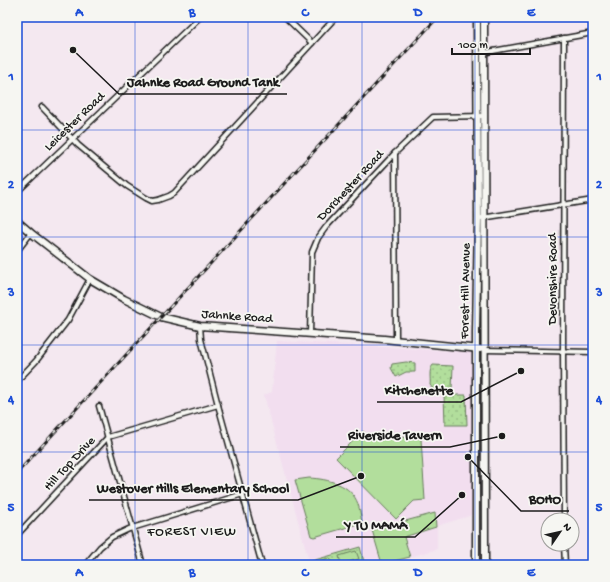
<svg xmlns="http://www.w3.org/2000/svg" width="610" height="582" viewBox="0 0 610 582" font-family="'Gochi Hand',sans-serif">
	<defs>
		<pattern id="grass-dots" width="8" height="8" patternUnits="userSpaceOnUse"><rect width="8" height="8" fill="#b2de9c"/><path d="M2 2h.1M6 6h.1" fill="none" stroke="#98be86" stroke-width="1.8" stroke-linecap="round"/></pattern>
	</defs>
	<rect width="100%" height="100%" fill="#f4e8f0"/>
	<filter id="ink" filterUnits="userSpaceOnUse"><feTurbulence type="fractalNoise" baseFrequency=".025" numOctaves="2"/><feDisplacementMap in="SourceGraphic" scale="8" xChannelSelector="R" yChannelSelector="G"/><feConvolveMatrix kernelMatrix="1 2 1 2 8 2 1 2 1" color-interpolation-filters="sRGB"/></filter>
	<g filter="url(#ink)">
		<polygon fill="#f2deef" points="277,341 472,352 472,515 437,526 437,549 384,565 310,565 264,395 272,392"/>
		<g fill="url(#grass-dots)" stroke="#677d5c">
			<polygon points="406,362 415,363 415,372 406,372 396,377 391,368 392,364"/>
			<path d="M433,365l20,1 -1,23 -1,1h-17l-4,-5c1,-7 -2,-14 3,-20z"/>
			<polygon points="444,395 466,395 467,425 445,425"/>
			<polygon points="360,547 365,565 309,565 308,562"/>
		</g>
		<g fill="#b2de9c" stroke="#677d5c">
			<polygon points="363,431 369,438 418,437 421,439 425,500 414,501 396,519 336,458"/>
			<path d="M309,478c19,1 42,6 49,26 2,6 3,13 4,19l-48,14 -3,-1 -16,-56z"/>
			<polygon points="435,513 436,527 404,537 410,557 382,564 372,530"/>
			<polygon points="356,551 359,559 341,564 339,556"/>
			<polygon points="330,558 333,565 313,565 313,563"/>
		</g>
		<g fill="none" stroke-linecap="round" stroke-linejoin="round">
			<defs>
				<g id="minor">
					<polyline points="285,17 312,43"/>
					<polyline points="564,38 563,351 564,520"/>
					<polyline points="482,53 593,33"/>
					<polyline points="42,107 78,145 127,186 146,198 152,201 158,200 169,196 174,193 336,17"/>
					<polyline points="395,153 396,340"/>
					<polyline points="17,192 200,17"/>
					<polyline points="482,218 593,200"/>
					<polyline points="17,251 31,233"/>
					<polyline points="200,326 201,339 218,405 262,565"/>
					<polyline points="310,334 312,252 318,238 326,227 395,153 433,117 484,116"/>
					<polyline points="485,350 593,352"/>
					<polyline points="17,381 36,361 68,320 90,279"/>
					<polyline points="99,406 143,565"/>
					<polyline points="17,535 108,437 218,405"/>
					<polyline points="564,544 565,565"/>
					<polyline points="85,565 100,547 112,537 129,529 243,494"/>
				</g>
				<g id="secondary">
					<polyline points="484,17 485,565"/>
					<polyline points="17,221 31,233 90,279 124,299 161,317 200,326 384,339 480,349"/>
					<polyline points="476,565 476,333 478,219 477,17"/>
				</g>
			</defs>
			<use href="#minor" stroke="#1c1c1c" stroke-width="7"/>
			<use href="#secondary" stroke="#1c1c1c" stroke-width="9"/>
			<use href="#minor" stroke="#f6f6f2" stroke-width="4"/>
			<use href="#secondary" stroke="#f6f6f2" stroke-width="6"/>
			<defs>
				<polyline id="rail" points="17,473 438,17"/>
			</defs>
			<use href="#rail" stroke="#1c1c1c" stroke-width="3"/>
			<use href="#rail" stroke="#f6f6f2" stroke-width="1.5" stroke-dasharray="4.5" stroke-linecap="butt"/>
		</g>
	</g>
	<path fill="none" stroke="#1d4ed8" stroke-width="1" stroke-opacity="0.55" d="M135,17v548M248,17v548M362,17v548M475,17v548M17,130h576M17,237h576M17,345h576M17,452h576"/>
	<g text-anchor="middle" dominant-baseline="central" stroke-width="3.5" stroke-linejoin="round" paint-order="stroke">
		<g font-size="13" fill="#1c1c1c" stroke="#f6f6f2">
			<text transform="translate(75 122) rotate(-44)">Leicester Road</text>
			<text transform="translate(351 186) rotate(-47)">Dorchester Road</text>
			<text transform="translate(553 279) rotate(-90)">Devonshire Road</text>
			<text transform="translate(466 291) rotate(-89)">Forest Hill Avenue</text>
			<text transform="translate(237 317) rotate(4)">Jahnke Road</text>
			<text transform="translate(70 464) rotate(-47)">Hill Top Drive</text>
		</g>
		<g font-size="14" letter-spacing="1" fill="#1c1c1c" stroke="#f6f6f2">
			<text x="192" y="532">FOREST VIEW</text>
		</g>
	</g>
	<path fill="none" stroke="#1c1c1c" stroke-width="1.5" d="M73 50L119 94H287M521 371L461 402H377M502 436L450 447H340M361 476L298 500H89M468 457L521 511H569M462 495L415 537H336"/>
	<g fill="#1c1c1c" stroke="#f6f6f2" stroke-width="1.5">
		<circle cx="73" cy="50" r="4"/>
		<circle cx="521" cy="371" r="4"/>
		<circle cx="502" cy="436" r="4"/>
		<circle cx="361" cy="476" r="4"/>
		<circle cx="468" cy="457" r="4"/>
		<circle cx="462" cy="495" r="4"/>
	</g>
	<g font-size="14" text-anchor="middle" font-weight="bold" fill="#1c1c1c" stroke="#f6f6f2" stroke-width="3.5" stroke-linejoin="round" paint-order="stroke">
		<text x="203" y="86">Jahnke Road Ground Tank</text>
		<text x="419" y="394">Kitchenette</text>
		<text x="395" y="439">Riverside Tavern</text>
		<text x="193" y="492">Westover Hills Elementary School</text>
		<text x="545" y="503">BOHO</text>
		<text x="376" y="529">Y TU MAMÁ</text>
	</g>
	<rect width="610" height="582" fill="none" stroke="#f6f6f2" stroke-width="44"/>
	<g transform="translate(560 532) rotate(56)"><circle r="19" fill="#f6f6f2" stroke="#9f9f9c"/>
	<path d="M0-3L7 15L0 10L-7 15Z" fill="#1c1c1c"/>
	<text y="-6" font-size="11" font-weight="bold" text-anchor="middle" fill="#1c1c1c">N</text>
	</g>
	<path d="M452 48v6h78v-6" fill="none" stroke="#1c1c1c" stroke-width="2"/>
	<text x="458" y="48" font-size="12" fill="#1c1c1c" stroke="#f6f6f2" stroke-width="3" paint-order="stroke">100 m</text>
	<rect x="22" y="22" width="566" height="538" fill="none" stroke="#1d4ed8" stroke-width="1.5"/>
	<g font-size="13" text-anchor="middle" font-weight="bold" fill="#1d4ed8">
		<text x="79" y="16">A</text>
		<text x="192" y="16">B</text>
		<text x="305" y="16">C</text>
		<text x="418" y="16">D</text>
		<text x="531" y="16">E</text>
		<text x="11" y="80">1</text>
		<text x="599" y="80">1</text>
		<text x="11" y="188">2</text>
		<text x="599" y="188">2</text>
		<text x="11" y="296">3</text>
		<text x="599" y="296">3</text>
		<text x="11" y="403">4</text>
		<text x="599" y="403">4</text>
		<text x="11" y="511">5</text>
		<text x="599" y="511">5</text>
		<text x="79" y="576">A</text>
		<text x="192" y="576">B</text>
		<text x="305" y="576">C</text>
		<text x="418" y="576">D</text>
		<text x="531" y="576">E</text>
	</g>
</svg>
